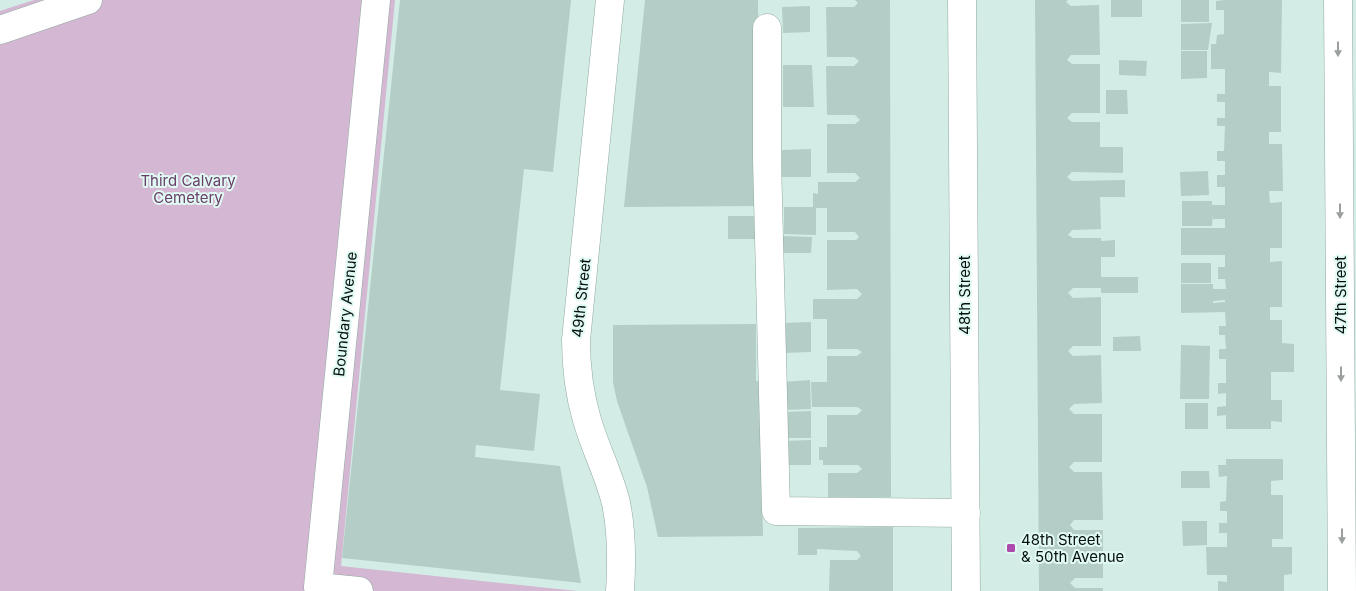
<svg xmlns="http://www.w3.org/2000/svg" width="1356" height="591" viewBox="0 0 1356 591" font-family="Inter,sans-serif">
	<rect width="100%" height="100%" fill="#d3ede6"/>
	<polygon fill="#d4b7d2" points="34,0 395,0 341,566 577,591 0,591 0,11"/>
	<g fill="#b4cdc6" fill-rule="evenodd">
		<polygon points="400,0 571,0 553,172 524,169 500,390 540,394 534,451 476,445 475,457 560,466 581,583 342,558"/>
		<polygon points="645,0 758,0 759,206 624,207"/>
		<polygon points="855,0 890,0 891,497 828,497 828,473 857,473 862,469 858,465 823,465 823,460 819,460 819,447 827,447 827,415 857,415 862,410 857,407 812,407 811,382 827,382 827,356 857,356 862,352 857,349 827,349 827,319 813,319 813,299 857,299 862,294 857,289 827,290 827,240 856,240 859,237 855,232 827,232 827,208 816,208 816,235 784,234 784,207 813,207 813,193 818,194 818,182 855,182 860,178 855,173 827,173 827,124 855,124 860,120 855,115 827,115 826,66 854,66 859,61 854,57 827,57 826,7 854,7 858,3"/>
		<polygon points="1035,0 1068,0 1066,2 1071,6 1099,5 1100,55 1071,55 1067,60 1072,64 1100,64 1100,113 1072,113 1067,118 1072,122 1100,122 1100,147 1123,147 1123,173 1072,172 1067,177 1072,181 1125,180 1125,197 1100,197 1101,229 1072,230 1068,235 1073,238 1101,238 1101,241 1115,240 1115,257 1101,257 1101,277 1138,277 1138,293 1101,293 1101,288 1073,288 1068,293 1073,298 1101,297 1101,346 1073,346 1068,351 1073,356 1101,355 1102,403 1074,404 1069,409 1074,414 1102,414 1102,462 1074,462 1069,467 1074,472 1102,472 1103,520 1074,520 1070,525 1074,530 1103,530 1103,578 1075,578 1070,583 1075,588 1103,588 1103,591 1039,591"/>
		<rect x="1111" y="0" width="31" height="17"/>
		<rect x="1181" y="0" width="28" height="22"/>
		<path d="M1224,0h58l-1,73 -12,-1v14h12v46h-12v12h13l1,47h-14l1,12 12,-1v46h-12v14l12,-1v46h-12v13h12v23l12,1v28h-23v28h11v22l-11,-1v8h-45v-14l-9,1v-9l9,-1v-13l-8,1v-11h8v-24h-7v-10h7l-1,-14h-6v-9h7l-1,-14 -44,1v-29h32v5h13l-1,-10h-7v-12h7v-12h-44v-27h44v-9h-12v-5l-1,12h-30v-25h30v4h13v-18h-8v-12h8v-14h-8v-10h7l1,-25h-8v-8h8v-16h-8v-8h8v-25h-14v-25h5l1,-9 7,-1v-24h-8v-9zM1225,300v2l-12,1v-2z"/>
		<polygon points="810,6 810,32 783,33 782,7"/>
		<polygon points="1212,23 1208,50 1181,50 1181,24"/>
		<polygon points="1181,51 1207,51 1207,78 1181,79"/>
		<polygon points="1119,60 1147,61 1146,76 1119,75"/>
		<polygon points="783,65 812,65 814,107 783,107"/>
		<polygon points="1106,90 1127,90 1128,114 1106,114"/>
		<polygon points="811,149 811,177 782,177 782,150"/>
		<polygon points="1208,171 1209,195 1181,196 1180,172"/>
		<rect x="728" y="216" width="29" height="23"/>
		<polygon points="783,236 812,237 811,253 783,253"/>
		<rect x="1181" y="263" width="30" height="20"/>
		<polygon points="811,322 811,352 782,353 782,323"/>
		<polygon points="756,324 756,381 760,381 763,536 658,537 647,487 617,401 613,382 613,325"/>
		<polygon points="1140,336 1141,351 1113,351 1113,337"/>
		<polygon points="1181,345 1210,346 1209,399 1180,399"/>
		<polygon points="810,380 811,409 784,410 783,382"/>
		<rect x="1185" y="403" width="23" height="26"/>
		<polygon points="811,411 811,438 783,438 783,412"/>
		<polygon points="811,440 811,465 783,465 783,441"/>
		<polygon points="1226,459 1283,459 1283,480 1271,481 1271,495 1283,495 1283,539 1272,539 1272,547 1292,547 1292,574 1284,575 1284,591 1218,591 1218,581 1227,582 1227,575 1207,575 1206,547 1227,547 1227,533 1219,533 1219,523 1227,523 1227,511 1220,511 1220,502 1226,501 1227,476 1219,477 1218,465 1226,465"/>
		<polygon points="1181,471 1209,471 1210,488 1181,488"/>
		<polygon points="1182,521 1207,521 1207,545 1183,546"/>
		<polygon points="893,527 893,591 829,591 830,560 857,560 861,556 857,551 817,549 817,555 798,555 798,528"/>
	</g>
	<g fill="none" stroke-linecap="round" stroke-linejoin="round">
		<defs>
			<g id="minor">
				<path d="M610,0l-34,340c0,27 3,53 11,80 8,28 22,54 29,83 6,29 6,58 4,88"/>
				<polyline points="962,0 966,591"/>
				<polyline points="1338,0 1342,591"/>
				<polyline points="767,28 767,160 776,511 966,513"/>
				<polyline points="0,30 88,0"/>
				<polyline points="359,591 318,587 376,0"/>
			</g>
		</defs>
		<use href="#minor" stroke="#90a8a1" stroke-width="29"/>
		<use href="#minor" stroke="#fff" stroke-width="28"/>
	</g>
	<defs><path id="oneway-solid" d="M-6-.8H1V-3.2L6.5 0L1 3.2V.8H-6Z" transform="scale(1.25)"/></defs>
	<g fill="#9c9f9f">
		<use href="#oneway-solid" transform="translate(1338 49) rotate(90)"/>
		<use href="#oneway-solid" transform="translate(1340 211) rotate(90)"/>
		<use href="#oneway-solid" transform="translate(1341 374) rotate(90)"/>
		<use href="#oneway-solid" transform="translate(1342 536) rotate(90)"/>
	</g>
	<rect fill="#ae49ad" stroke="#e0faf3" stroke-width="2" x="1006" y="543" width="10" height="10" rx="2.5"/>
	<g text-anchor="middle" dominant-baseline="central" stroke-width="4" stroke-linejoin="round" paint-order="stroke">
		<g font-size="15" fill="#6a3f69" stroke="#e0faf3">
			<text x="188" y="180">Third Calvary<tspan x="188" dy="17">Cemetery</tspan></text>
		</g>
		<g font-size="15" fill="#07100e" stroke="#e0faf3">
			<text transform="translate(964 295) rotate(-90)">48th Street</text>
			<text transform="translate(1340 295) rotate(-90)">47th Street</text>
			<text transform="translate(581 298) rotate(-84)">49th Street</text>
			<text transform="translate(345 314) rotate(-84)">Boundary Avenue</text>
		</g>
		<g font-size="15" fill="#07100e" stroke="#e0faf3" text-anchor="start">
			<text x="1021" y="539">48th Street<tspan x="1021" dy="17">&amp; 50th Avenue</tspan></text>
		</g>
	</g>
</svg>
